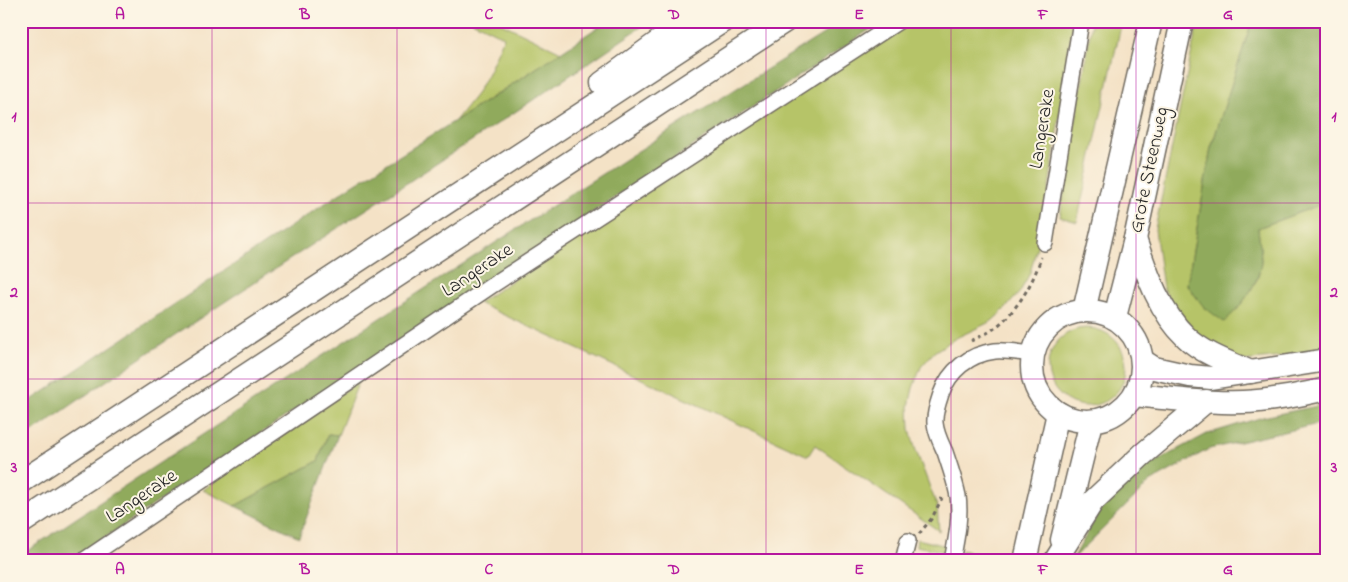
<svg xmlns="http://www.w3.org/2000/svg" width="1348" height="582" viewBox="0 0 1348 582" font-family="'Indie Flower',sans-serif">
	<rect width="100%" height="100%" fill="#fcf5e5"/>
	<filter id="ink" filterUnits="userSpaceOnUse"><feTurbulence type="fractalNoise" baseFrequency=".02" numOctaves="2"/><feDisplacementMap in="SourceGraphic" scale="10" xChannelSelector="R" yChannelSelector="G"/><feConvolveMatrix kernelMatrix="1 2 1 2 8 2 1 2 1" color-interpolation-filters="sRGB"/></filter>
	<filter id="wash" filterUnits="userSpaceOnUse"><feTurbulence type="fractalNoise" baseFrequency=".0096" numOctaves="4" result="noise"/><feDisplacementMap in="SourceGraphic" scale="20" xChannelSelector="R" yChannelSelector="G"/><feGaussianBlur stdDeviation="1.12" result="paint"/><feColorMatrix in="noise" values="0 0 0 0 0 0 0 0 0 0 0 0 0 0 0 0 0 1.4 0 .05"/><feComposite in="paint" operator="in"/></filter>
	<g filter="url(#wash)">
		<rect width="100%" height="100%" fill="#f4e2c6"/>
		<g fill="#b6c467" stroke="#707849">
			<polygon points="472,21 497,21 561,52 455,121 477,93 489,71 504,37"/>
			<polygon points="908,21 1073,21 1044,221 1030,273 1020,292 1005,309 992,321 956,338 934,352 921,367 913,388 909,406 910,429 915,448 937,506 939,531 815,445 808,456 478,303"/>
			<polygon points="1092,21 1122,21 1077,222 1060,217"/>
			<polygon points="1198,21 1252,21 1211,148 1187,285 1237,310 1258,278 1261,261 1258,228 1316,206 1327,198 1327,350 1283,357 1243,361 1217,350 1180,319 1163,288 1155,229"/>
			<circle cx="1087" cy="367" r="39"/>
			<polygon points="359,381 338,435 328,434 318,461 235,506 203,490"/>
			<polygon points="917,539 947,546 946,552 916,546"/>
			<polygon points="962,550 984,555 982,561 961,556"/>
		</g>
		<g fill="#90aa5c" stroke="#5e6a44">
			<path d="M607,21h43c-207,143 -423,274 -629,419v-33l327,-219 145,-91z"/>
			<path d="M844,21h39l-398,262 -415,278h-49v-6c101,-68 203,-134 304,-201 172,-113 344,-224 519,-333z"/>
			<path d="M1252,21h75v177l-10,8 -59,22c1,11 3,21 3,32 0,22 -21,48 -37,62l-20,-15 -17,-22 24,-137z"/>
			<polygon points="1327,404 1327,422 1209,449 1150,482 1073,559 1100,510 1140,470 1207,434 1263,417"/>
			<polygon points="328,434 338,435 299,537 235,506 318,461"/>
		</g>
	</g>
	<g filter="url(#ink)">
		<g fill="none" stroke-linecap="round" stroke-linejoin="round">
			<defs>
				<g id="minor">
					<polyline points="1045,243 1081,21"/>
					<polyline points="83,561 491,286 899,21"/>
					<polyline points="903,561 908,541"/>
					<path d="M952,561c4,-21 9,-43 6,-65 -3,-15 -8,-29 -13,-44 -4,-9 -9,-18 -10,-29 -1,-9 3,-20 6,-29 8,-23 28,-40 54,-43 12,-1 26,2 38,3"/>
				</g>
				<g id="highway">
					<polyline points="602,83 687,21"/>
					<path d="M1135,239c12,35 24,72 51,98 16,16 44,26 65,35"/>
					<polyline points="1084,311 1151,21"/>
					<circle cx="1087" cy="366" r="55"/>
					<polyline points="1115,317 1135,239 1182,21"/>
					<polyline points="1143,361 1154,368 1190,376 1211,378 1327,360"/>
					<path d="M1135,395c36,4 72,8 108,7 28,-1 56,-7 84,-13"/>
					<polyline points="21,482 723,21"/>
					<polyline points="21,523 785,21"/>
					<polyline points="1062,540 1091,422"/>
					<polyline points="1057,558 1093,501 1142,455 1206,401"/>
					<polyline points="1025,561 1058,413"/>
				</g>
			</defs>
			<use href="#minor" stroke="#716b61" stroke-width="18"/>
			<use href="#highway" stroke="#716b61" stroke-width="25"/>
			<g stroke="#716b61" stroke-width="3" stroke-dasharray="4 4" stroke-linecap="butt">
				<path d="M971,341c7,-4 14,-6 21,-11 23,-16 42,-47 49,-73"/>
				<polyline points="919,534 932,518 942,498"/>
			</g>
			<use href="#minor" stroke="#fff" stroke-width="15"/>
			<use href="#highway" stroke="#fff" stroke-width="22"/>
		</g>
	</g>
	<path fill="none" stroke="#b5179e" stroke-width="1" stroke-opacity="0.55" d="M212,21v540M397,21v540M582,21v540M766,21v540M951,21v540M1136,21v540M21,203h1306M21,379h1306"/>
	<g text-anchor="middle" dominant-baseline="central" stroke-width="4" stroke-linejoin="round" paint-order="stroke">
		<g font-size="20" fill="#2b2b2b" stroke="#fcf5e5">
			<text transform="translate(1043 129) rotate(-81)">Langerake</text>
			<text transform="translate(1150 170) rotate(-78)">Grote Steenweg</text>
			<text transform="translate(478 271) rotate(-34)">Langerake</text>
			<text transform="translate(142 497) rotate(-34)">Langerake</text>
		</g>
	</g>
	<rect width="1348" height="582" fill="none" stroke="#fcf5e5" stroke-width="55"/>
	<rect x="28" y="28" width="1292" height="526" fill="none" stroke="#b5179e" stroke-width="2"/>
	<g font-size="16" text-anchor="middle" font-weight="bold" fill="#b5179e">
		<text x="120" y="19">A</text>
		<text x="305" y="19">B</text>
		<text x="489" y="19">C</text>
		<text x="674" y="19">D</text>
		<text x="859" y="19">E</text>
		<text x="1043" y="19">F</text>
		<text x="1228" y="19">G</text>
		<text x="14" y="121">1</text>
		<text x="1334" y="121">1</text>
		<text x="14" y="297">2</text>
		<text x="1334" y="297">2</text>
		<text x="14" y="472">3</text>
		<text x="1334" y="472">3</text>
		<text x="120" y="574">A</text>
		<text x="305" y="574">B</text>
		<text x="489" y="574">C</text>
		<text x="674" y="574">D</text>
		<text x="859" y="574">E</text>
		<text x="1043" y="574">F</text>
		<text x="1228" y="574">G</text>
	</g>
</svg>
